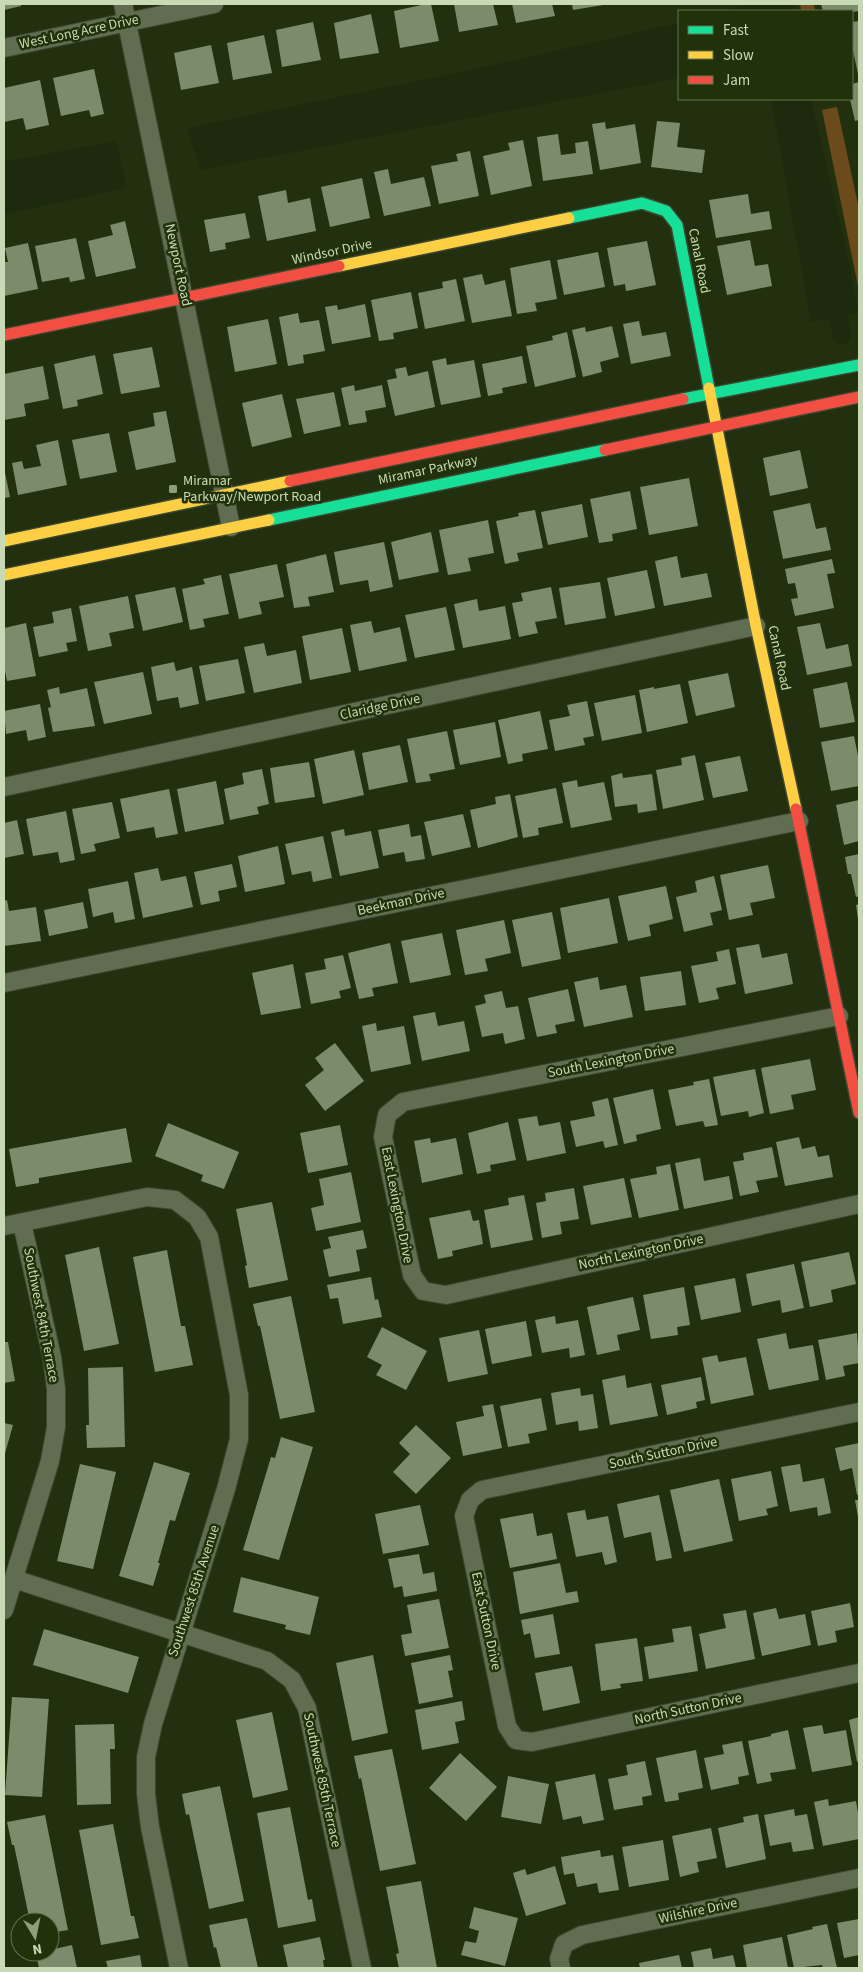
<svg xmlns="http://www.w3.org/2000/svg" width="863" height="1972" viewBox="0 0 863 1972" font-family="'Source Sans 3',sans-serif">
	<rect width="100%" height="100%" fill="#22300f"/>
	<g fill="#6b4b1b">
		<polygon points="800,4 814,4 815,11 801,11"/>
		<polygon points="837,107 859,209 859,291 822,110"/>
	</g>
	<g fill="#1d2a0d">
		<polygon points="750,4 794,4 795,11 722,11"/>
		<polygon points="679,23 679,78 200,170 187,128 462,72"/>
		<polygon points="771,99 811,99 849,262 858,313 811,322"/>
		<polygon points="116,141 127,188 4,214 4,162"/>
	</g>
	<g fill="none" stroke-linecap="round" stroke-linejoin="round">
		<polyline stroke="#1d2a0d" stroke-width="19" points="833,292 842,335"/>
	</g>
	<g fill="#7c8b6b">
		<polygon points="4,4 21,4 21,6 4,10"/>
		<polygon points="426,4 431,4 439,41 400,48 394,11"/>
		<polygon points="454,4 493,4 498,25 459,32"/>
		<polygon points="512,4 552,4 555,16 516,23"/>
		<polygon points="572,4 603,4 603,5 573,10"/>
		<polygon points="821,4 859,4 859,11 852,12 823,11"/>
		<polygon points="371,14 379,53 340,59 334,23"/>
		<polygon points="859,21 859,74 858,74 852,46 852,22"/>
		<polygon points="313,22 321,60 282,67 276,30"/>
		<polygon points="264,35 272,73 233,80 227,43"/>
		<polygon points="211,45 219,83 181,90 174,53"/>
		<polygon points="94,69 104,114 91,117 89,110 61,116 53,78"/>
		<polygon points="40,80 49,125 26,130 23,118 4,122 4,88"/>
		<polygon points="859,82 859,120 855,121 850,99 852,99 852,84"/>
		<polygon points="657,121 680,123 677,147 705,150 702,173 651,167"/>
		<polygon points="605,122 606,129 635,124 641,163 600,170 592,124"/>
		<polygon points="558,134 561,155 576,153 575,143 588,141 593,174 543,181 537,137"/>
		<polygon points="523,140 532,186 491,195 483,156 510,150 508,143"/>
		<polygon points="470,151 479,196 439,204 431,166 458,161 456,154"/>
		<polygon points="388,169 391,184 424,177 431,206 384,216 374,172"/>
		<polygon points="362,178 370,218 330,227 321,187"/>
		<polygon points="286,190 288,203 310,198 316,231 267,241 258,196"/>
		<polygon points="748,194 751,214 769,211 772,229 716,238 709,200"/>
		<polygon points="245,213 250,238 225,243 226,249 210,252 204,220"/>
		<polygon points="125,221 136,268 96,277 88,241 113,235 110,225"/>
		<polygon points="76,238 85,279 70,282 69,277 42,282 35,246"/>
		<polygon points="750,240 755,266 768,264 772,286 727,295 717,246"/>
		<polygon points="647,241 656,285 626,291 625,284 614,286 607,248"/>
		<polygon points="28,243 38,289 4,296 4,262 8,262 5,248"/>
		<polygon points="598,252 605,287 564,295 557,260"/>
		<polygon points="550,260 557,299 535,303 537,311 517,314 510,268"/>
		<polygon points="482,274 485,285 505,280 512,316 472,323 463,278"/>
		<polygon points="456,279 465,321 425,329 418,293 443,288 442,282"/>
		<polygon points="411,292 418,328 393,333 394,339 379,341 371,300"/>
		<polygon points="365,304 371,337 332,344 325,307 337,305 338,310"/>
		<polygon points="298,313 300,323 319,320 325,351 303,355 304,363 288,366 279,317"/>
		<polygon points="268,319 277,364 235,372 227,327"/>
		<polygon points="639,321 642,336 666,332 671,356 631,364 623,324"/>
		<polygon points="612,326 619,357 600,362 602,372 583,377 572,330 585,327 586,332"/>
		<polygon points="567,332 576,377 535,387 526,346 553,340 552,336"/>
		<polygon points="152,347 160,387 121,394 113,354"/>
		<polygon points="95,355 103,394 77,400 78,406 63,409 54,364"/>
		<polygon points="522,356 527,383 502,388 503,393 488,396 482,364"/>
		<polygon points="446,358 447,365 474,360 481,397 441,405 432,361"/>
		<polygon points="43,366 49,399 24,404 26,416 4,420 4,374"/>
		<polygon points="406,367 408,376 428,371 435,407 395,416 387,380 397,378 395,369"/>
		<polygon points="354,385 355,391 382,385 386,407 365,411 367,422 349,425 341,388"/>
		<polygon points="334,392 341,426 304,434 296,399"/>
		<polygon points="282,394 292,437 252,447 242,403"/>
		<polygon points="166,411 176,462 136,470 128,432 155,426 153,413"/>
		<polygon points="109,433 117,472 80,479 72,440"/>
		<polygon points="58,440 67,485 18,495 12,463 22,461 24,469 41,466 36,445"/>
		<polygon points="800,450 808,488 770,496 763,458"/>
		<polygon points="4,468 10,497 4,498"/>
		<polygon points="689,478 698,526 649,535 640,487"/>
		<polygon points="630,491 637,529 612,534 613,541 599,543 590,499"/>
		<polygon points="810,503 816,529 826,527 831,550 783,559 773,511"/>
		<polygon points="582,504 588,537 548,545 541,512"/>
		<polygon points="535,510 543,548 517,553 519,561 505,564 496,521 519,516 518,513"/>
		<polygon points="488,520 494,553 468,558 471,571 448,575 439,530"/>
		<polygon points="431,532 439,572 399,580 391,542"/>
		<polygon points="384,542 393,587 370,592 368,580 340,585 334,552"/>
		<polygon points="326,554 334,592 308,597 310,606 294,608 286,564"/>
		<polygon points="677,556 681,578 707,573 712,597 664,606 655,561"/>
		<polygon points="832,559 835,573 827,574 834,608 795,616 791,599 798,598 795,583 788,584 785,569"/>
		<polygon points="277,564 284,597 259,602 262,614 239,619 229,574"/>
		<polygon points="647,570 655,608 615,616 607,578"/>
		<polygon points="221,575 229,614 203,619 205,627 190,630 182,589 205,584 203,579"/>
		<polygon points="600,582 606,618 565,625 559,588"/>
		<polygon points="175,587 183,622 143,631 135,595"/>
		<polygon points="551,587 557,618 535,622 538,633 519,637 512,603 523,601 521,593"/>
		<polygon points="128,596 134,628 109,633 112,646 88,651 79,606"/>
		<polygon points="477,599 479,611 505,606 511,639 463,648 454,604"/>
		<polygon points="446,607 455,650 415,658 405,615"/>
		<polygon points="71,608 77,641 66,643 68,651 39,657 33,627 54,623 52,612"/>
		<polygon points="371,621 374,633 400,627 407,661 359,671 350,625"/>
		<polygon points="26,623 36,676 7,681 4,666 4,628"/>
		<polygon points="820,623 826,649 848,644 852,666 807,675 797,627"/>
		<polygon points="342,628 351,672 310,680 302,636"/>
		<polygon points="264,643 267,656 296,650 302,683 254,693 244,647"/>
		<polygon points="238,659 245,693 206,701 199,666"/>
		<polygon points="174,662 176,671 192,667 199,704 180,708 178,697 157,701 151,667"/>
		<polygon points="143,672 152,714 104,724 94,682"/>
		<polygon points="728,673 735,707 696,716 688,681"/>
		<polygon points="847,682 855,722 820,728 813,689"/>
		<polygon points="680,684 688,723 647,732 639,690 654,687 654,689"/>
		<polygon points="59,687 60,694 87,688 95,726 53,732 48,708 51,707 47,690"/>
		<polygon points="635,695 642,733 602,741 594,703"/>
		<polygon points="587,701 594,736 583,738 585,745 555,751 549,720 570,716 567,705"/>
		<polygon points="40,704 46,737 28,741 26,730 6,734 4,711"/>
		<polygon points="540,711 548,749 522,754 523,761 508,764 498,720"/>
		<polygon points="495,722 501,757 460,765 453,730"/>
		<polygon points="447,731 455,769 429,774 431,781 416,783 407,739"/>
		<polygon points="854,736 859,761 859,786 831,791 821,742"/>
		<polygon points="400,745 408,782 369,790 362,753"/>
		<polygon points="354,750 364,795 323,804 314,759"/>
		<polygon points="695,755 704,800 663,809 656,770 682,765 681,758"/>
		<polygon points="740,756 748,791 713,798 705,763"/>
		<polygon points="309,762 315,797 275,803 270,768"/>
		<polygon points="262,769 269,804 257,807 259,814 230,820 224,789 244,784 242,773"/>
		<polygon points="622,773 623,778 652,774 657,810 638,813 637,804 615,807 611,776"/>
		<polygon points="577,780 578,787 604,782 612,820 571,828 562,783"/>
		<polygon points="216,781 224,824 185,832 177,789"/>
		<polygon points="556,788 563,823 538,828 539,835 523,838 515,796"/>
		<polygon points="169,789 178,834 156,838 154,827 127,832 120,799"/>
		<polygon points="510,794 518,837 478,848 470,810 496,804 495,797"/>
		<polygon points="859,800 859,841 844,845 836,805"/>
		<polygon points="112,802 120,838 94,844 96,851 81,854 72,809"/>
		<polygon points="66,811 75,860 60,863 58,852 33,856 26,819"/>
		<polygon points="463,814 471,847 432,856 424,822"/>
		<polygon points="17,820 24,854 4,858 4,823"/>
		<polygon points="409,824 411,837 421,835 425,859 406,862 404,852 383,856 378,830"/>
		<polygon points="344,829 345,836 371,831 379,868 340,876 331,832"/>
		<polygon points="323,836 332,878 313,882 311,871 292,875 285,844"/>
		<polygon points="278,846 285,884 245,892 238,856"/>
		<polygon points="859,854 859,896 856,897 851,874 848,874 845,857"/>
		<polygon points="232,864 237,887 218,891 220,901 201,905 194,872"/>
		<polygon points="768,865 775,898 750,903 753,915 729,920 720,875"/>
		<polygon points="158,868 161,881 186,876 193,907 143,918 134,873"/>
		<polygon points="714,876 722,910 710,913 713,925 684,932 676,897 697,892 695,881"/>
		<polygon points="128,881 135,919 115,923 113,912 93,917 88,889"/>
		<polygon points="666,886 673,919 649,925 651,936 628,941 618,896"/>
		<polygon points="609,898 618,943 568,953 560,908"/>
		<polygon points="7,900 9,911 36,907 41,941 4,946 4,901"/>
		<polygon points="83,902 88,928 49,936 44,910"/>
		<polygon points="859,904 859,919 858,919 856,905"/>
		<polygon points="552,912 561,959 522,967 512,920"/>
		<polygon points="504,920 511,953 485,959 488,971 465,975 456,930"/>
		<polygon points="442,933 451,975 410,983 401,941"/>
		<polygon points="390,943 398,983 372,988 374,996 359,999 348,953"/>
		<polygon points="759,944 762,958 787,953 793,984 745,994 736,948"/>
		<polygon points="729,949 736,984 716,988 719,999 699,1003 691,966 718,961 716,952"/>
		<polygon points="343,955 351,988 339,991 341,998 311,1004 305,973 326,969 324,959"/>
		<polygon points="293,964 301,1008 261,1015 252,973"/>
		<polygon points="681,971 686,1005 645,1011 640,977"/>
		<polygon points="598,977 600,990 626,985 633,1017 584,1027 574,982"/>
		<polygon points="568,989 575,1021 555,1025 557,1033 537,1037 528,998"/>
		<polygon points="502,991 506,1008 518,1006 525,1039 505,1044 503,1033 482,1037 475,1006 486,1003 484,995"/>
		<polygon points="435,1012 438,1026 464,1021 470,1051 422,1061 413,1016"/>
		<polygon points="376,1023 377,1031 404,1026 411,1064 371,1072 362,1026"/>
		<polygon points="335,1043 364,1081 325,1111 305,1085 324,1070 315,1058"/>
		<polygon points="810,1059 816,1090 791,1095 794,1109 770,1114 761,1068"/>
		<polygon points="755,1069 764,1113 749,1117 748,1111 721,1116 713,1077"/>
		<polygon points="709,1079 718,1125 705,1127 703,1121 676,1126 668,1090 694,1085 693,1082"/>
		<polygon points="653,1089 661,1129 636,1135 637,1141 624,1144 613,1098"/>
		<polygon points="608,1098 618,1145 605,1148 603,1141 576,1147 570,1121 595,1116 592,1102"/>
		<polygon points="537,1116 539,1126 560,1122 566,1153 527,1161 518,1119"/>
		<polygon points="508,1122 516,1160 490,1165 491,1171 477,1174 468,1133"/>
		<polygon points="168,1123 239,1152 224,1189 201,1181 203,1175 155,1156"/>
		<polygon points="340,1125 348,1165 308,1173 300,1133"/>
		<polygon points="126,1128 132,1162 39,1178 39,1183 16,1187 9,1149"/>
		<polygon points="799,1137 802,1149 815,1146 818,1157 829,1155 833,1177 785,1186 776,1142"/>
		<polygon points="430,1138 431,1143 456,1138 463,1174 422,1183 414,1141"/>
		<polygon points="772,1147 778,1177 756,1181 759,1192 740,1196 733,1162 744,1160 743,1153"/>
		<polygon points="700,1158 704,1181 729,1176 733,1199 684,1209 675,1163"/>
		<polygon points="670,1164 679,1210 639,1218 630,1179 657,1174 656,1167"/>
		<polygon points="351,1172 361,1222 316,1231 311,1208 324,1205 319,1179"/>
		<polygon points="624,1178 632,1217 591,1225 583,1186"/>
		<polygon points="574,1188 579,1219 560,1222 562,1234 542,1238 536,1203 546,1201 545,1193"/>
		<polygon points="524,1195 533,1240 491,1248 484,1210 509,1205 508,1198"/>
		<polygon points="272,1202 288,1280 249,1288 245,1266 247,1265 236,1209"/>
		<polygon points="470,1210 473,1221 479,1220 483,1244 452,1251 453,1256 438,1259 429,1218"/>
		<polygon points="363,1230 367,1248 356,1250 360,1271 329,1277 323,1250 331,1248 328,1237"/>
		<polygon points="99,1247 119,1344 84,1351 65,1255"/>
		<polygon points="167,1250 181,1326 185,1326 193,1365 155,1372 133,1257"/>
		<polygon points="849,1252 856,1284 831,1290 833,1302 810,1307 801,1262"/>
		<polygon points="794,1264 804,1308 782,1313 780,1300 752,1306 746,1274"/>
		<polygon points="371,1277 375,1300 378,1299 382,1317 343,1324 338,1298 330,1299 327,1285"/>
		<polygon points="735,1278 741,1312 701,1320 694,1286"/>
		<polygon points="684,1287 690,1325 677,1327 678,1335 651,1339 643,1295"/>
		<polygon points="291,1296 315,1412 280,1419 260,1326 258,1326 253,1304"/>
		<polygon points="633,1297 640,1330 617,1335 620,1350 597,1355 587,1307"/>
		<polygon points="555,1316 556,1324 578,1320 585,1355 570,1358 569,1348 542,1353 535,1320"/>
		<polygon points="526,1321 532,1356 492,1364 485,1329"/>
		<polygon points="382,1327 427,1351 406,1390 376,1375 382,1365 367,1357"/>
		<polygon points="479,1330 488,1374 448,1382 439,1338"/>
		<polygon points="786,1333 789,1349 813,1345 819,1380 769,1390 757,1339"/>
		<polygon points="857,1333 859,1363 843,1366 845,1376 826,1380 818,1340"/>
		<polygon points="4,1342 8,1342 15,1381 4,1383"/>
		<polygon points="717,1355 719,1362 746,1357 754,1395 711,1404 702,1358"/>
		<polygon points="123,1367 125,1447 87,1448 86,1425 89,1425 88,1368"/>
		<polygon points="625,1375 627,1388 651,1383 658,1416 610,1425 602,1380"/>
		<polygon points="701,1377 705,1400 696,1402 697,1408 667,1415 661,1385"/>
		<polygon points="580,1388 581,1396 593,1394 598,1428 579,1431 578,1421 556,1425 551,1393"/>
		<polygon points="541,1398 547,1430 528,1434 530,1443 508,1447 500,1406"/>
		<polygon points="493,1404 502,1448 463,1456 456,1422 484,1416 482,1406"/>
		<polygon points="4,1423 13,1425 4,1457"/>
		<polygon points="416,1425 451,1458 416,1494 393,1472 410,1454 399,1443"/>
		<polygon points="281,1437 313,1447 279,1560 243,1550 271,1457 275,1458"/>
		<polygon points="859,1443 859,1494 857,1495 852,1468 840,1471 835,1448"/>
		<polygon points="154,1462 190,1473 175,1521 170,1520 158,1563 160,1563 153,1586 119,1576"/>
		<polygon points="80,1464 116,1472 93,1569 57,1561"/>
		<polygon points="800,1464 803,1482 824,1478 831,1513 818,1516 817,1507 790,1512 781,1467"/>
		<polygon points="771,1471 778,1506 766,1509 768,1515 739,1521 731,1479"/>
		<polygon points="719,1479 733,1541 684,1552 670,1490"/>
		<polygon points="659,1495 672,1558 656,1561 651,1532 624,1538 617,1504"/>
		<polygon points="855,1500 859,1500 859,1517 858,1517"/>
		<polygon points="420,1505 429,1545 383,1554 375,1514"/>
		<polygon points="585,1510 587,1520 608,1516 617,1562 605,1565 602,1552 576,1557 567,1513"/>
		<polygon points="533,1513 537,1536 552,1533 557,1559 510,1568 500,1519"/>
		<polygon points="419,1554 423,1574 434,1572 437,1591 404,1597 402,1586 394,1588 388,1559"/>
		<polygon points="560,1563 566,1593 577,1591 579,1602 520,1614 513,1572"/>
		<polygon points="241,1577 319,1597 310,1635 285,1629 286,1625 233,1612"/>
		<polygon points="439,1599 449,1648 405,1656 401,1635 412,1633 407,1605"/>
		<polygon points="850,1603 854,1627 835,1631 837,1642 818,1646 811,1611"/>
		<polygon points="776,1608 779,1619 805,1614 811,1645 762,1656 753,1613"/>
		<polygon points="746,1610 755,1659 706,1669 699,1634 726,1628 723,1614"/>
		<polygon points="553,1614 560,1654 535,1658 530,1633 524,1635 521,1620"/>
		<polygon points="691,1626 698,1671 649,1679 644,1647 674,1642 672,1629"/>
		<polygon points="44,1629 139,1657 128,1693 33,1665"/>
		<polygon points="637,1638 643,1681 620,1684 621,1688 601,1691 595,1644"/>
		<polygon points="373,1655 388,1733 352,1741 336,1663"/>
		<polygon points="450,1655 453,1670 448,1671 453,1697 419,1704 411,1663"/>
		<polygon points="572,1666 580,1703 543,1711 535,1673"/>
		<polygon points="12,1697 49,1699 42,1797 5,1795"/>
		<polygon points="462,1701 465,1720 455,1722 459,1743 422,1750 415,1710"/>
		<polygon points="272,1712 288,1790 253,1798 236,1720"/>
		<polygon points="859,1717 859,1761 857,1762 849,1720"/>
		<polygon points="114,1724 115,1749 110,1749 111,1804 77,1805 75,1725"/>
		<polygon points="822,1725 824,1734 846,1730 852,1765 812,1772 803,1728"/>
		<polygon points="788,1730 796,1769 770,1773 772,1781 757,1784 748,1741 771,1736 771,1734"/>
		<polygon points="742,1741 749,1775 738,1777 739,1784 711,1790 704,1758 724,1754 722,1745"/>
		<polygon points="392,1749 416,1864 380,1871 361,1778 359,1779 354,1756"/>
		<polygon points="696,1750 703,1788 678,1793 679,1800 665,1802 656,1758"/>
		<polygon points="460,1753 497,1787 466,1821 429,1788"/>
		<polygon points="645,1761 652,1795 642,1797 643,1805 614,1810 608,1779 628,1775 626,1765"/>
		<polygon points="595,1774 604,1820 583,1824 581,1816 563,1820 555,1782"/>
		<polygon points="508,1776 549,1784 541,1824 501,1817"/>
		<polygon points="220,1786 244,1901 209,1909 189,1814 186,1815 182,1794"/>
		<polygon points="828,1799 829,1806 856,1801 859,1819 859,1839 823,1846 814,1802"/>
		<polygon points="290,1807 308,1900 312,1899 316,1921 278,1928 257,1813"/>
		<polygon points="794,1809 795,1816 807,1814 814,1849 793,1852 791,1842 770,1846 764,1815"/>
		<polygon points="758,1814 766,1859 726,1868 718,1828 744,1822 743,1817"/>
		<polygon points="45,1815 68,1930 50,1933 50,1922 30,1922 14,1845 12,1845 7,1822"/>
		<polygon points="113,1824 131,1916 134,1916 139,1938 101,1945 79,1830"/>
		<polygon points="711,1828 717,1858 697,1862 699,1872 680,1877 672,1836"/>
		<polygon points="663,1840 669,1880 629,1887 622,1847"/>
		<polygon points="600,1850 601,1857 613,1855 619,1890 599,1893 597,1883 577,1887 574,1873 564,1875 561,1857"/>
		<polygon points="555,1866 566,1904 526,1916 513,1873 525,1869 527,1875"/>
		<polygon points="421,1881 437,1968 399,1968 396,1954 399,1953 386,1887"/>
		<polygon points="474,1907 518,1918 505,1966 461,1955 465,1941 476,1943 479,1931 469,1928"/>
		<polygon points="247,1918 258,1968 221,1968 216,1947 214,1948 209,1925"/>
		<polygon points="859,1919 859,1955 844,1958 837,1923"/>
		<polygon points="827,1924 837,1968 823,1968 822,1965 794,1968 787,1935 813,1929 812,1927"/>
		<polygon points="320,1937 325,1960 323,1960 324,1968 288,1968 283,1945"/>
		<polygon points="782,1937 788,1968 747,1968 743,1945"/>
		<polygon points="72,1945 77,1968 39,1968 36,1953 50,1952 50,1950"/>
		<polygon points="711,1948 713,1959 733,1955 736,1968 694,1968 691,1952"/>
		<polygon points="140,1955 142,1968 108,1968 106,1961"/>
		<polygon points="679,1955 682,1968 640,1968 639,1963"/>
	</g>
	<g fill="none" stroke-linecap="round" stroke-linejoin="round">
		<defs>
			<g id="street">
				<polyline points="123,4 231,527"/>
				<polyline points="4,48 214,4"/>
				<polyline points="4,787 756,626"/>
				<polyline points="4,983 799,821"/>
				<polyline points="839,1016 403,1102 387,1115 383,1137 412,1275 423,1291 446,1295 859,1204"/>
				<polyline points="4,1226 147,1197 175,1200 197,1217 209,1237 239,1395 239,1439 226,1489 153,1724 146,1757 146,1794 150,1827 179,1968"/>
				<polyline points="859,1412 482,1490 470,1500 464,1516 507,1726 516,1740 532,1742 859,1673"/>
				<polyline points="14,1579 267,1661 292,1680 307,1708 362,1968"/>
				<polyline points="4,1610 50,1461 56,1427 56,1389 52,1357 22,1223"/>
				<polyline points="561,1968 559,1959 564,1944 582,1935 859,1878"/>
			</g>
			<g id="fast">
				<polyline points="569,218 642,203 666,211 677,225 709,388"/>
				<polyline points="683,399 859,365"/>
				<polyline points="269,520 605,450"/>
			</g>
			<g id="slow">
				<polyline points="339,266 569,218"/>
				<polyline points="709,388 756,626 796,809"/>
				<polyline points="4,541 290,481"/>
				<polyline points="4,575 269,520"/>
			</g>
			<g id="jam">
				<polyline points="4,335 339,266"/>
				<polyline points="605,450 859,397"/>
				<polyline points="290,481 683,399"/>
				<polyline points="796,809 859,1113"/>
			</g>
		</defs>
		<use href="#street" stroke="#3c472f" stroke-width="20"/>
		<use href="#fast" stroke="#3c472f" stroke-width="14"/>
		<use href="#slow" stroke="#3c472f" stroke-width="14"/>
		<use href="#jam" stroke="#3c472f" stroke-width="14"/>
		<use href="#street" stroke="#616d51" stroke-width="18"/>
		<use href="#fast" stroke="#16e098" stroke-width="11"/>
		<use href="#slow" stroke="#ffcf43" stroke-width="11"/>
		<use href="#jam" stroke="#f24e42" stroke-width="11"/>
	</g>
	<rect fill="#8d9e7b" stroke="#213109" stroke-width="2" x="168" y="484" width="10" height="10" rx="2.5"/>
	<g text-anchor="middle" dominant-baseline="central" stroke-width="5" stroke-linejoin="round" paint-order="stroke">
		<g font-size="14" fill="#c7dab5" stroke="#213109">
			<text transform="translate(79 32) rotate(-12)">West Long Acre Drive</text>
			<text transform="translate(332 252) rotate(-12)">Windsor Drive</text>
			<text transform="translate(699 261) rotate(79)">Canal Road</text>
			<text transform="translate(178 265) rotate(78)">Newport Road</text>
			<text transform="translate(428 470) rotate(-12)">Miramar Parkway</text>
			<text transform="translate(779 658) rotate(78)">Canal Road</text>
			<text transform="translate(380 707) rotate(-12)">Claridge Drive</text>
			<text transform="translate(401 902) rotate(-12)">Beekman Drive</text>
			<text transform="translate(611 1061) rotate(-11)">South Lexington Drive</text>
			<text transform="translate(397 1205) rotate(79)">East Lexington Drive</text>
			<text transform="translate(641 1252) rotate(-12)">North Lexington Drive</text>
			<text transform="translate(41 1315) rotate(79)">Southwest 84th Terrace</text>
			<text transform="translate(663 1453) rotate(-12)">South Sutton Drive</text>
			<text transform="translate(194 1591) rotate(-72)">Southwest 85th Avenue</text>
			<text transform="translate(486 1621) rotate(78)">East Sutton Drive</text>
			<text transform="translate(688 1709) rotate(-12)">North Sutton Drive</text>
			<text transform="translate(322 1780) rotate(78)">Southwest 85th Terrace</text>
			<text transform="translate(698 1911) rotate(-12)">Wilshire Drive</text>
		</g>
		<g font-size="14" fill="#c7dab5" stroke="#213109" text-anchor="start">
			<text x="183" y="481">Miramar<tspan x="183" dy="16">Parkway/Newport Road</tspan></text>
		</g>
	</g>
	<rect width="863" height="1972" fill="none" stroke="#c7dab5" stroke-width="10"/>
	<rect x="678" y="10" width="175" height="90" fill="#213109" stroke="#63754e"/>
	<rect x="688" y="26" width="25" height="8" fill="#16e098" stroke="#63754e"/>
	<text x="723" y="35" font-size="15" fill="#c7dab5">Fast</text>
	<rect x="688" y="51" width="25" height="8" fill="#ffcf43" stroke="#63754e"/>
	<text x="723" y="60" font-size="15" fill="#c7dab5">Slow</text>
	<rect x="688" y="76" width="25" height="8" fill="#f24e42" stroke="#63754e"/>
	<text x="723" y="85" font-size="15" fill="#c7dab5">Jam</text>
	<g transform="translate(35 1937) rotate(170)"><circle r="24" fill="#213109" stroke="#63754e"/>
	<path d="M0-4L9 19L0 12L-9 19Z" fill="#8d9e7b"/>
	<text y="-8" font-size="14" font-weight="bold" text-anchor="middle" fill="#c7dab5">N</text>
	</g>
</svg>
